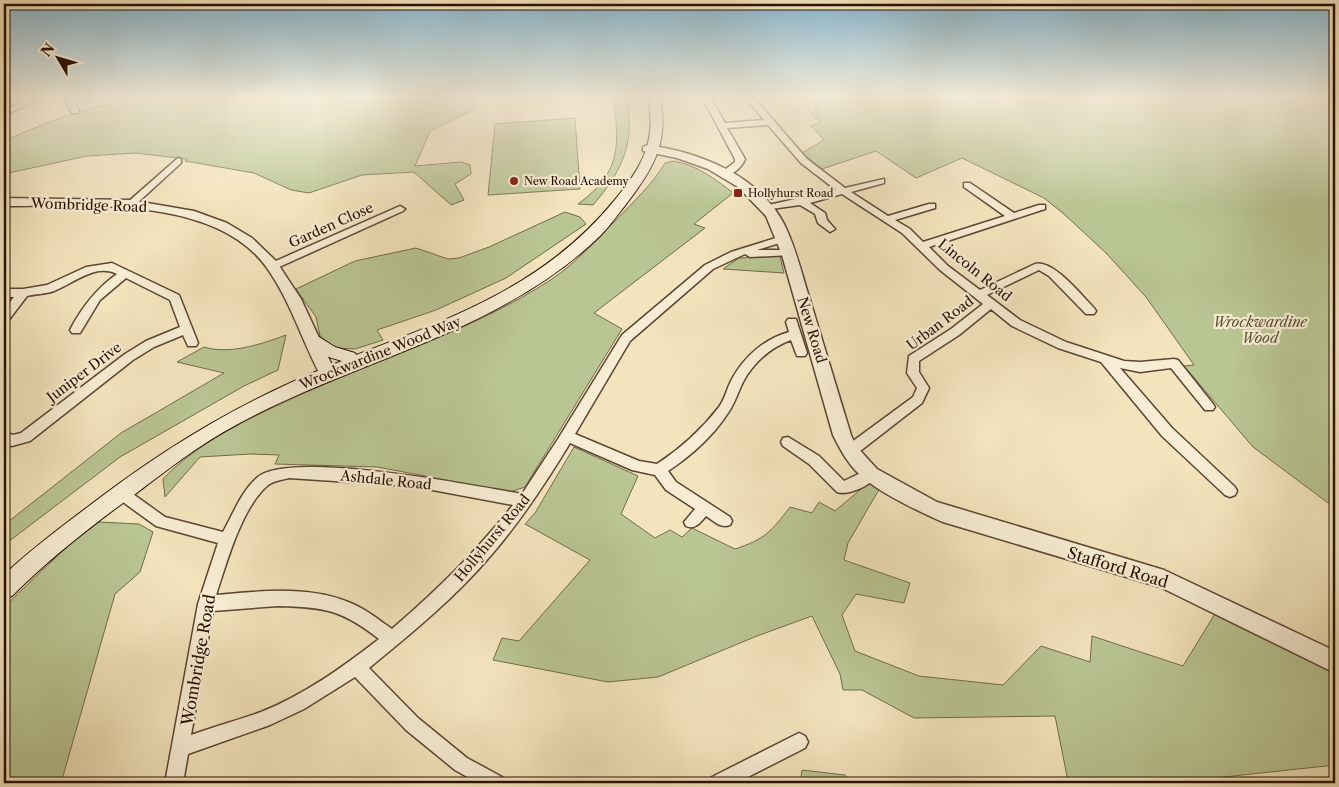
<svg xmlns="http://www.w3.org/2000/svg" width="1339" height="787" viewBox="0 0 1339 787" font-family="'Libre Caslon Text',serif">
	<rect width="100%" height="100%" fill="#f3e4bd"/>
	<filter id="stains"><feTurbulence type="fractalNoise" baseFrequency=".004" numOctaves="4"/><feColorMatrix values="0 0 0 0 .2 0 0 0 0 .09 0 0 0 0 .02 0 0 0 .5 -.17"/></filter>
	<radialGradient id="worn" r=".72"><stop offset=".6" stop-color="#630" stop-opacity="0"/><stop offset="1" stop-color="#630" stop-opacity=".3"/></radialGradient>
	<g fill="#b9c593" stroke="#726a4b">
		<path d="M151,97h326l-2,12 -45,22 -15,35 46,-4 9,3 1,9 -16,10 9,16 -13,5 -37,-33 -52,3 -53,18 -18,-3 -37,-17 -69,-12 2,-2 -52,-6 -48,3 -83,18v-33c47,-21 94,-39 147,-44z"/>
		<path d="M613,97h14c8,46 -4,73 -34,108l-15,-1c43,-31 42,-58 35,-107z"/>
		<polygon points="812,97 1335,97 1335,508 1253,447 1184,366 1194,365 1146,297 1107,254 1064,214 1044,198 962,158 916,178 876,151 822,169 802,153 824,140 811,126 820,122 812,114 817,108"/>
		<polygon points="575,118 580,189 488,195 495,124"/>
		<path d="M674,161c24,5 40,17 59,32l-39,31 11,4 -111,85 28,16 -97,158 -15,5 -133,-25 -102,-3 4,-9 -29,-1 -50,3 -35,40 -2,-18c34,-36 83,-59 128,-80 87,-40 180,-67 261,-120 24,-16 44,-39 64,-59 17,-18 37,-36 49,-57z"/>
		<polygon points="565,212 580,217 586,224 506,278 436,310 377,330 383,340 355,349 335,348 320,336 316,317 296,289 355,261 416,248 448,259 459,258 489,247"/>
		<polygon points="780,256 784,273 723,269 739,258"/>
		<path d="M286,335l-8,35 -34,16 -124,71 -116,88v-20l117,-92 103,-60 -47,-11 27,-15c25,8 58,-3 82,-12z"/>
		<path d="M574,447l64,29 -17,38 34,24 15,-8 12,7 10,-9 43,21c30,-10 36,-17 55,-42l22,6 7,-11 16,9 37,-31 9,6 -33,57 -4,17 66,23 -6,20 -48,-9 -14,21 13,36 64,25 84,9 38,-39 49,16 2,-26 91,30 33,-54 119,62v91l-166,18h-108l7,-2 -13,-65 -141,2 -52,-28h-19l-3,-16 -28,-58 -55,20 -99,41 -50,5 -115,-22 9,-22 17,3 71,-81 -65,-36 10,-11z"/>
		<polygon points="99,522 139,524 153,532 140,572 115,594 61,783 4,783 4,607 75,539"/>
		<polygon points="802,770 845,775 850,783 800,783"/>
	</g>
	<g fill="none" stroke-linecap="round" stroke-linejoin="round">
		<defs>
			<g id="minor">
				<polygon points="33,97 43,97 4,116 4,111"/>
				<polygon points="64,97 72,97 79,111 78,113 72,113"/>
				<path d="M702,97h8l15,26 39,-3 -19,-23h8l54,62 38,29 39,-9v4l-33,9 37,24 41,-12h6v4l-40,12 15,9 13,13 82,-26 -41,-29v-4h6l44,30 25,-8h6v4l-116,38 19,19 32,24 55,-26c18,-5 47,32 59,44l2,3 -2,3h-8l-37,-38 -10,-6 -52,25 33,25 46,22 58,19 16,1 34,-3 4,1 35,44 2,3 -2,3h-8l-34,-42 -31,4 -20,-4 52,60 63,59 2,4 -2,4 -5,2 -5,-2 -63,-59 -61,-74 -43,-14 -46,-22 -21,-17 -32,26 -40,26v11l10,16 -7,15 -67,52 -5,1 -5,-1 -2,-4 2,-4 68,-50 4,-9 -10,-15 2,-17 42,-27 32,-25 -43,-34 -38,-37 -60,-39 -32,9 15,10 2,7 8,9 -5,3 -12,-9 -3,-9 -15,-9 -36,5v-4l72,-16 -35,-27 -33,-38 -41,3 18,31c-3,9 -15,18 -23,17v-4l13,-10v-3z"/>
				<polygon points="178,158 181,159 181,163 134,206 128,206 128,202"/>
				<polygon points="400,206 405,209 403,211 277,268 273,269 268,266 269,264"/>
				<path d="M782,236l4,1v4l-29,9h31l4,1v4l-42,2 -5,-3 -32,15 -83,72 -55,93 64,27 18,3c23,-15 45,-35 62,-57 6,-8 8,-19 13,-28 12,-22 32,-40 57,-47l-3,-10 2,-3h8l11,34 -2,3h-8l-6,-16c-20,7 -38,23 -48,42 -5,10 -8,21 -15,31 -15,23 -37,43 -60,58l8,11 54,35 2,4 -2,4c-9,4 -16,-4 -24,-9 -6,7 -11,14 -20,10l-2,-4 11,-13 -29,-19 -11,-15 -23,-5 -62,-27c-23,38 -48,76 -77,110 -36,43 -81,80 -124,115l49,50 49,40 35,19 3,6h-27l-23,-13 -49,-40 -51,-53 -51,32 -34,16 -82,29 -5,29h-18l33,-179 20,-61 -62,-17 -40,-29 -2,-4 2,-4 5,-2 5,2 39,28 58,15c10,-18 19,-42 35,-55 34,-27 217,9 264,17l36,-55 64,-104 83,-70 26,-13zM289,478l122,8 102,19c-38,48 -75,84 -121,124 -13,-9 -25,-19 -39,-25 -42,-19 -92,-13 -137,-9 11,-33 25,-86 51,-109 5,-5 15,-6 22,-8zM278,606c47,1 64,4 101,33 -36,28 -75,56 -118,73 -23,8 -47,15 -70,23l22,-124z"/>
				<path d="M112,263l67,32 19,48 -2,3h-8l-5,-11 -29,12 -21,13 -103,81 -18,5 -8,-3v-11l9,3 8,-2 104,-79 21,-13 34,-14 -10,-27 -44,-22 -26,22 -20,33h-8l-2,-3c12,-23 26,-41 47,-56 -21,-11 -43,9 -63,17 -8,3 -19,3 -27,5l-19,25 -4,1v-12l10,-13h-10v-8h19l24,-4 39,-18z"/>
				<path d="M788,437l31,19 25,25 27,-13 5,2 2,4c-5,11 -30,22 -41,18l-28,-28 -26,-18 -2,-4 2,-4z"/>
				<polygon points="799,733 805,736 808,742 805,748 736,783 709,783 712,777"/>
			</g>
			<g id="tertiary">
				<path d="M647,145c52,7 112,30 137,79 12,24 18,51 26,76 14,45 27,90 41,135l5,11 21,23 60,33 227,68 171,81v22l-175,-86 -217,-65c-21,-9 -61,-28 -78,-43 -15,-11 -24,-28 -32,-44l-51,-180 -16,-39 -28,-29 -30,-18 -31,-11 -34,-7v-4z"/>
				<path d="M4,198l126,2 64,11 33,12 25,15 24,23 25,38 34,73 -2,4h-12c-19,-35 -30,-74 -54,-108 -51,-73 -185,-62 -263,-62z"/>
			</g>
			<path id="secondary" d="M648,97h12c9,45 -6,71 -33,106 -9,11 -17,23 -27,33 -100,97 -244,123 -364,189 -36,19 -69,45 -102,70 -43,31 -85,64 -122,101l-8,3v-24c26,-25 56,-47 85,-69 81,-62 158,-108 253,-145 -13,-4 -30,-8 -37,-20l2,-4h12l16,10 20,6 1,2c98,-37 190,-71 258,-154 28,-34 43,-59 34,-104z"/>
		</defs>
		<use href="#minor" stroke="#5c4532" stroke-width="3"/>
		<use href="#tertiary" stroke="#5c4532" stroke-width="3"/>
		<use href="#secondary" stroke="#2a1003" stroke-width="2"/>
		<use href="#minor" fill="#f7edd4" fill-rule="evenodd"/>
		<use href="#tertiary" fill="#f7edd4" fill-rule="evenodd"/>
		<use href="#secondary" fill="#f7edd4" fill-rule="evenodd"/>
	</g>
	<linearGradient id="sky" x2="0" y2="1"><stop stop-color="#89b8d0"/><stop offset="0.47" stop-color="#faf3e1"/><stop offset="1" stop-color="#faf3e1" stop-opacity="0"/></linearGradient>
	<rect width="1339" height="207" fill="url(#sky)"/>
	<g fill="#8f2418" stroke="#f7edd4" stroke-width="2">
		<circle cx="514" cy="181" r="5"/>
		<rect x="733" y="188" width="10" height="10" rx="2.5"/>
	</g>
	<g text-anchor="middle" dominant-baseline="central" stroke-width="4.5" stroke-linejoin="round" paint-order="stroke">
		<g font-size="11" fill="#2a1003" stroke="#f7edd4" text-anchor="start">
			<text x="524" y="181">New Road Academy</text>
			<text x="748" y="193">Hollyhurst Road</text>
		</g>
		<g font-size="14" fill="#2a1003" stroke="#f7edd4">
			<text transform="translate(89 205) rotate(2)">Wombridge Road</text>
			<text transform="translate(331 225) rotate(-24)">Garden Close</text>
			<text transform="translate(975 270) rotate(39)">Lincoln Road</text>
			<text transform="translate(940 323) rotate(-37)">Urban Road</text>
			<text transform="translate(812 330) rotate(73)">New Road</text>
			<text transform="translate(380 353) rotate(-22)">Wrockwardine Wood Way</text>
			<text transform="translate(84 372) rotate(-37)">Juniper Drive</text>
			<text transform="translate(386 480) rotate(6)">Ashdale Road</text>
			<text transform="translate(492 538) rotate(-50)">Hollyhurst Road</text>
		</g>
		<g font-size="14" font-style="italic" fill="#5c4f35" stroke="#f7edd4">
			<text x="1260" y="322">Wrockwardine<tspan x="1260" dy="16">Wood</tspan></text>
		</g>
		<g font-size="16" fill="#2a1003" stroke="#f7edd4">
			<text transform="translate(1118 567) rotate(17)">Stafford Road</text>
			<text transform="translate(198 660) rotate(-80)">Wombridge Road</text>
		</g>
	</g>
	<rect width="1339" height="787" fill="none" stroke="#f3e4bd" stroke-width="20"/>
	<rect x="5" y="5" width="1329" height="777" fill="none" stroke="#2a1003" stroke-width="2.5"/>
	<rect x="10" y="10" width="1319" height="767" fill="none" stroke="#2a1003"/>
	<g transform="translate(58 58) rotate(308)" stroke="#f7edd4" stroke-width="4" paint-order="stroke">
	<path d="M0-4L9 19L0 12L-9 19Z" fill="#2a1003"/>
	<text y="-8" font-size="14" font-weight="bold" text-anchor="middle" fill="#2a1003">N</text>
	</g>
	<rect width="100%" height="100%" filter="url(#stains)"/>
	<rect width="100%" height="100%" fill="url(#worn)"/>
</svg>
